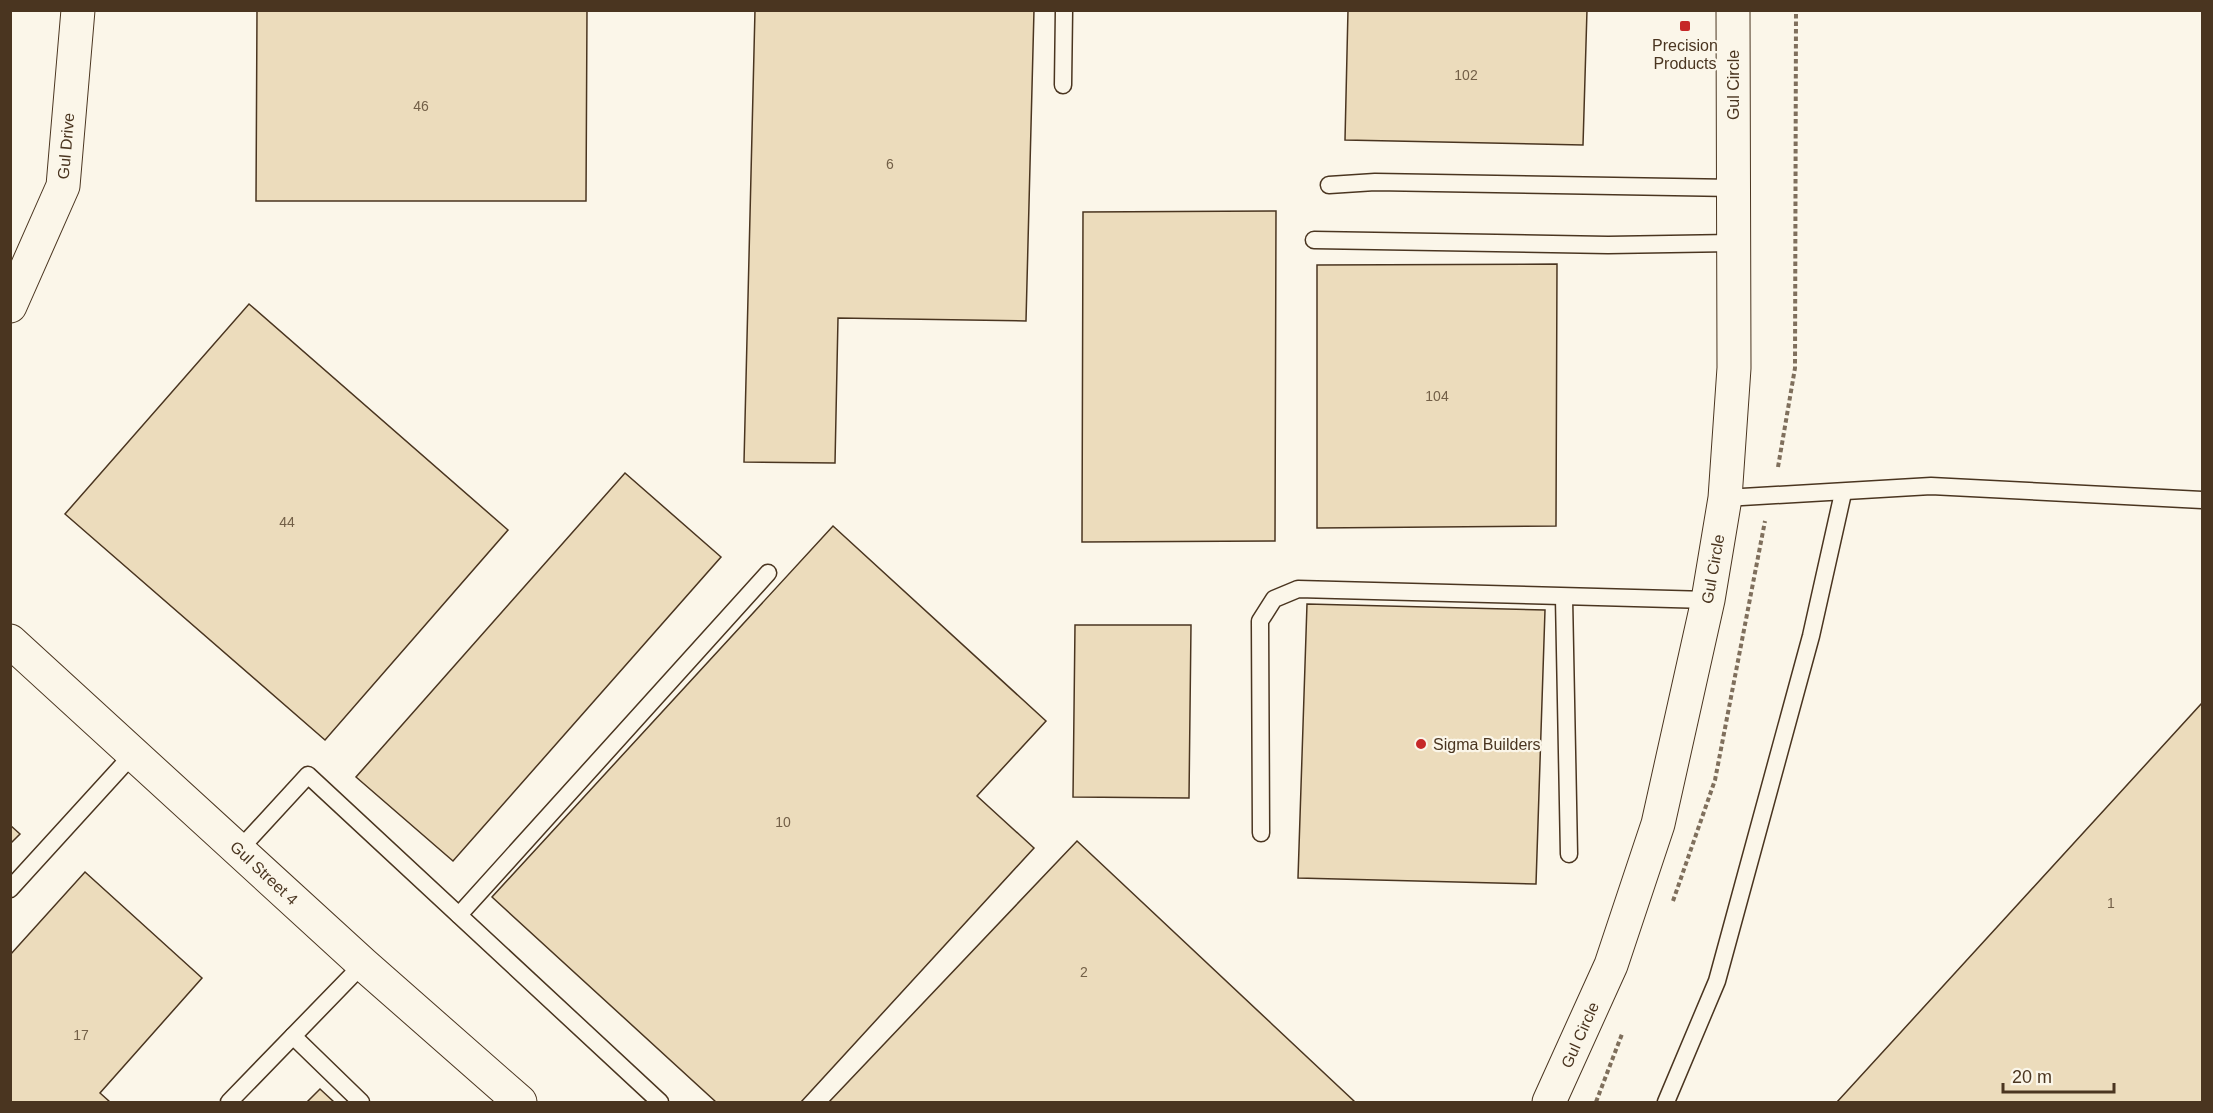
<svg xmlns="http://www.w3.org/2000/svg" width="2213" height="1113" viewBox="0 0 2213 1113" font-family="Helvetica,sans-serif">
	<rect width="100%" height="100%" fill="#fbf6e9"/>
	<g fill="#ecdcbc" stroke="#4a3520" stroke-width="1.5">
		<polygon points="257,10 587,10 586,201 256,201"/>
		<polygon points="755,10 1034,10 1026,321 838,318 835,463 744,462"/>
		<polygon points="1348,10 1587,10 1583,145 1345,140"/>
		<polygon points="1276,211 1275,541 1082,542 1083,212"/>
		<polygon points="1557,264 1556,526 1317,528 1317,265"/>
		<polygon points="249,304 508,530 325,740 65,514"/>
		<polygon points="625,473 721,557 453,861 356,777"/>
		<polygon points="833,526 1046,721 977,796 1034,848 801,1102 716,1102 492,897"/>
		<polygon points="1307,604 1545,610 1536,884 1298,878"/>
		<polygon points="1075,625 1191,625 1189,798 1073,797"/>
		<polygon points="2202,703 2202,1102 1837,1102"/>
		<polygon points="10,825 20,834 10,844"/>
		<polygon points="1077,841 1355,1102 829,1102"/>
		<polygon points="85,872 202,978 100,1093 110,1102 10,1102 10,955"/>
		<polygon points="320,1089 334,1102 307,1102"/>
	</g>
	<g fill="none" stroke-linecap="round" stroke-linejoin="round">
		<defs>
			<g id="service">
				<polyline points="1063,85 1064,10"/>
				<polyline points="1329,185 1375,182 1734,188"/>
				<polyline points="1314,240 1608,245 1732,243"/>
				<polyline points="1725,498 1931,486 2202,500"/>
				<polyline points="1564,598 1569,854"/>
				<polyline points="1261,833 1260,621 1274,599 1298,589 1708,600"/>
				<polyline points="239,850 308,775 660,1102"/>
				<polyline points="10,889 134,753"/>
				<polyline points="459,915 768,573"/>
				<polyline points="293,1036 361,1102"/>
				<polyline points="229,1102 363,964"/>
				<polyline points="1666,1102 1717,981 1811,636 1843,493"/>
			</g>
			<g id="minor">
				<polyline points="10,306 63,186 78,10"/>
				<polyline points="10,641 363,964 520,1102"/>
				<polyline points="1549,1102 1611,965 1658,824 1708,600 1725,498 1734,368 1733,10"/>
			</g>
		</defs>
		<use href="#service" stroke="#4a3520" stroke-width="19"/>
		<use href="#minor" stroke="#4a3520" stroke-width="35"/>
		<g stroke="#7f6f5c" stroke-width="4" stroke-dasharray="4.5 3" stroke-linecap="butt">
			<polyline points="1778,467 1795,368 1796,10"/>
			<polyline points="1673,901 1715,780 1765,521"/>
			<polyline points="1596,1102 1622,1034"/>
		</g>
		<use href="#service" stroke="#fbf6e9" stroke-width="16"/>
		<use href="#minor" stroke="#fbf6e9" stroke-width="33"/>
	</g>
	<g fill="#c62828" stroke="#fbf6e9" stroke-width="2">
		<rect x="1679" y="20" width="12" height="12" rx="3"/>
		<circle cx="1421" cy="744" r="6"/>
	</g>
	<g text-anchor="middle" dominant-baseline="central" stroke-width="4.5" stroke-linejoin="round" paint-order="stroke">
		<g font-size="14" fill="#725f47">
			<text x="1466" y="75">102</text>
			<text x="421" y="106">46</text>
			<text x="890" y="164">6</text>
			<text x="1437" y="396">104</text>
			<text x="287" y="522">44</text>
			<text x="783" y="822">10</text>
			<text x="2111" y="903">1</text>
			<text x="1084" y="972">2</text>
			<text x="81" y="1035">17</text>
		</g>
		<g font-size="16" fill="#4a3520" stroke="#fbf6e9">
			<text x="1685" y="45">Precision<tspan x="1685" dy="18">Products</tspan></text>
			<text x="1433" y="744" text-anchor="start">Sigma Builders</text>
		</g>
		<g font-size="16" fill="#4a3520" stroke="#fbf6e9">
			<text transform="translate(1733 85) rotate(-90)">Gul Circle</text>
			<text transform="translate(66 146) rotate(-85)">Gul Drive</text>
			<text transform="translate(1713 569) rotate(-80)">Gul Circle</text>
			<text transform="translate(264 873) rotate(43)">Gul Street 4</text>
			<text transform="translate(1580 1035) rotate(-66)">Gul Circle</text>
		</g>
	</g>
	<rect width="2213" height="1113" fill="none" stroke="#4a3520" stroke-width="24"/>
	<path d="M2003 1083v9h111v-9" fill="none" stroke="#4a3520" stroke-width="3"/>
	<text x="2012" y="1083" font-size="18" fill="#4a3520" stroke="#fbf6e9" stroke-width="4.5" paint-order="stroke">20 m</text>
</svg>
